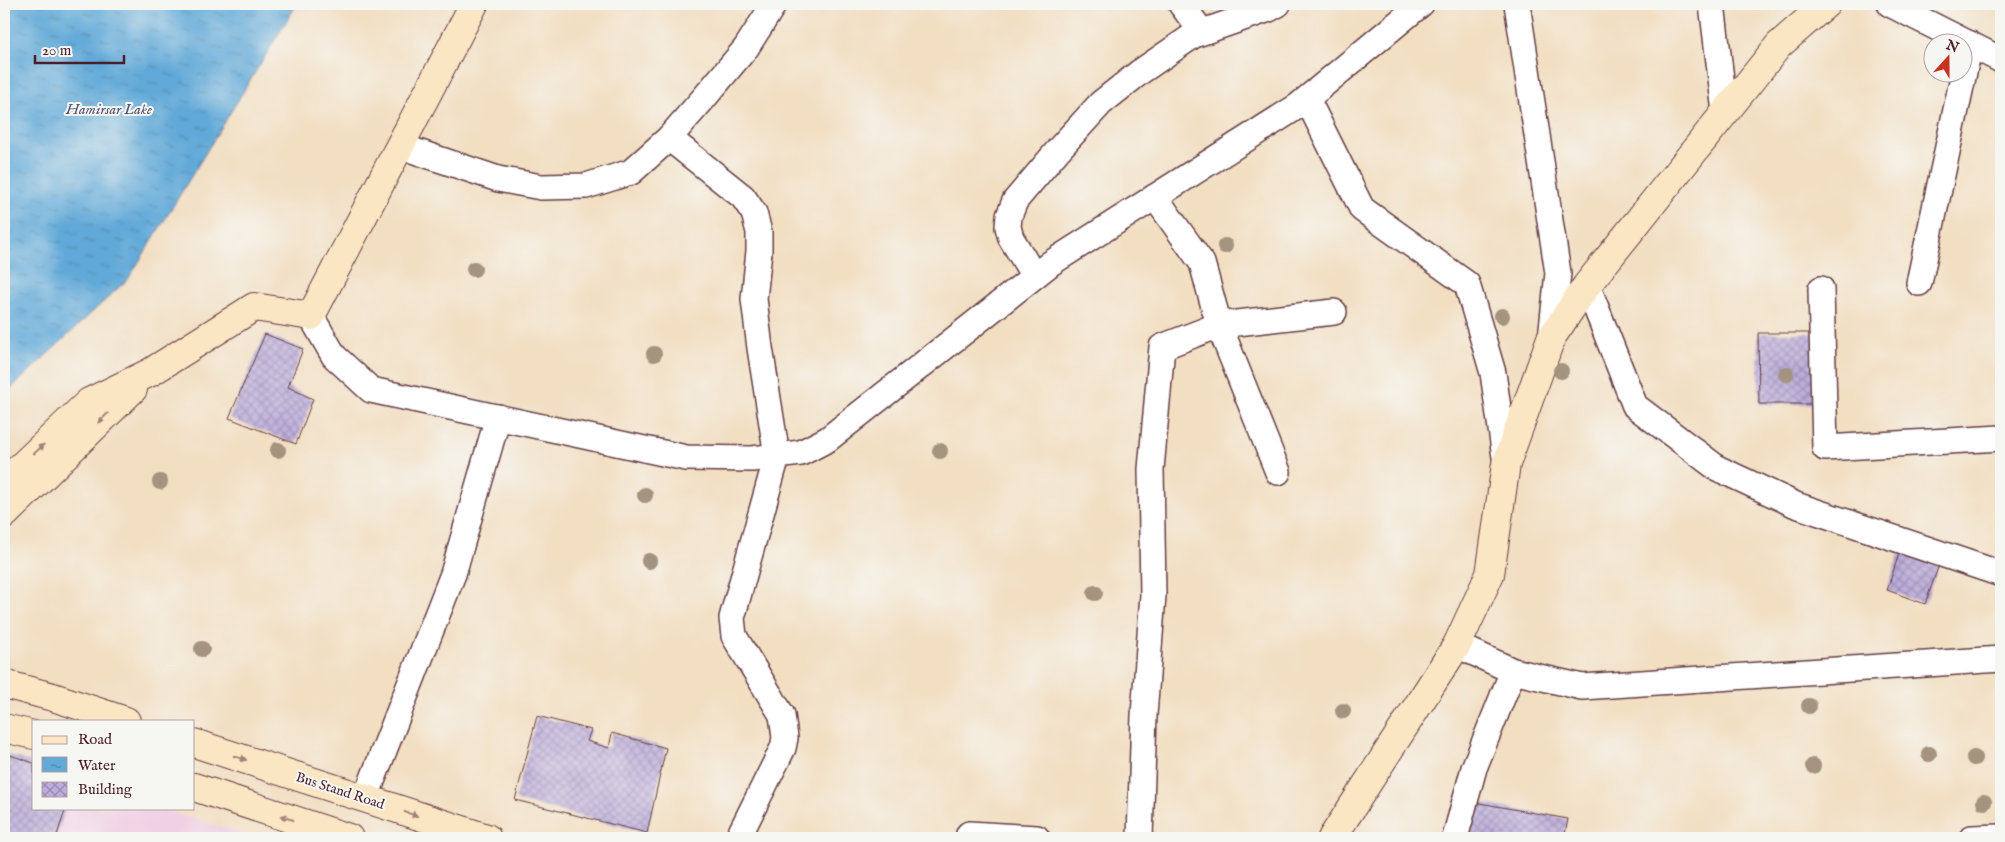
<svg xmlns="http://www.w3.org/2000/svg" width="2005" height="842" viewBox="0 0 2005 842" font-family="'IM FELL English',serif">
	<defs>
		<pattern id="water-ripples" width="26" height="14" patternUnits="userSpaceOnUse" patternTransform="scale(1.25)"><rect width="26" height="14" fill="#61a9d8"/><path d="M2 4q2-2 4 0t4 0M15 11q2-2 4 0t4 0" fill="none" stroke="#5289af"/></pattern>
		<pattern id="building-cross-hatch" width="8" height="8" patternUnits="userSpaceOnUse" patternTransform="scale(1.25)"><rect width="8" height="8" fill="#bbacda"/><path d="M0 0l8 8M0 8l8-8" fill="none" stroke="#9a8bb1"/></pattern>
	</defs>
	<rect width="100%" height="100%" fill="#f6f6f2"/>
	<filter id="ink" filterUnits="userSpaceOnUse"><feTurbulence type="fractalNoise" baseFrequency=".02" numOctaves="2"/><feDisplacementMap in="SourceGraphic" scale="10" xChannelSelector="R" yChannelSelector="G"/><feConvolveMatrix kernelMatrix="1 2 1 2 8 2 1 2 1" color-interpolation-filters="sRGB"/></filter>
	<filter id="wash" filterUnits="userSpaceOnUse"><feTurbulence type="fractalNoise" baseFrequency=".0096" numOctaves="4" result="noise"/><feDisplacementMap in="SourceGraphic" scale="20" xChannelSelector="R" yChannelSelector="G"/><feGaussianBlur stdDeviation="1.12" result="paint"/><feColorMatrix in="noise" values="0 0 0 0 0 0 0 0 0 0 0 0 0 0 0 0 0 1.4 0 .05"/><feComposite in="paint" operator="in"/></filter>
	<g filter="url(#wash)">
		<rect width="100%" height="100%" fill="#f2dec1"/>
		<polygon fill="#f0d0e4" points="66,808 157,808 258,838 56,838"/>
		<polygon fill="url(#water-ripples)" stroke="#566482" points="4,4 297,4 129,278 4,395"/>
		<g id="blocks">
			<g fill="url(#building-cross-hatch)">
				<polygon points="1758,333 1819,333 1820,404 1759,404"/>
				<polygon points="265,334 303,349 288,387 313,399 296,444 229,418"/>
				<polygon points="1901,548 1940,562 1925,604 1887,590"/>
				<polygon points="537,716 591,730 587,741 609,748 612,733 666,748 647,833 515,800"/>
				<polygon points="4,753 34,763 34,808 66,808 56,838 4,838"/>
				<polygon points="1474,802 1568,819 1564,838 1467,838"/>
			</g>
		</g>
	</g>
	<g filter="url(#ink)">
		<use href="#blocks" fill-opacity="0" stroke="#633c42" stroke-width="1"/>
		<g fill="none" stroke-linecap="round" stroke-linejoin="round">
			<defs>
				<g id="street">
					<polyline points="1181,4 1202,32"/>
					<polyline points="1517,4 1558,273 1551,338"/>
					<polyline points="1712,4 1725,112"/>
					<polyline points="1890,4 2001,60"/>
					<polyline points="1307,99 1362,209 1467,284 1493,373 1506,464"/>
					<polyline points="669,138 743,197 754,213 759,232 759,251 754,299 760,348 777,456 732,618 734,636 782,715 785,738 783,748 738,838"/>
					<polyline points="400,146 498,179 541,187 586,186 631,172 669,138 704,98 746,48 774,4"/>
					<polyline points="1155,197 1202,263 1219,325 1278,472"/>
					<polyline points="1034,276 1011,238 1008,227 1009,216 1015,201 1059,149 1101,103 1140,72 1194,35 1269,9 1278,4"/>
					<polyline points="1919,283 1970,44"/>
					<polyline points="1587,285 1635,406 1717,468 1796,505 2001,574"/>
					<polyline points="1821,289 1825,448 2001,438"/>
					<polyline points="311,316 334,356 371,390 686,458 752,459 801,453 828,439 1051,263 1298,106 1421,4"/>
					<polyline points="1457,645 1513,671 1582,687 2001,659"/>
					<polyline points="365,799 453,574 498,417"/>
					<polyline points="968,838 969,834 1037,838"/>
					<polyline points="1140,838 1144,715 1153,595 1151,469 1162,347 1219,325 1334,312"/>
					<polyline points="1455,838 1474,768 1513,671"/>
					<polyline points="1972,838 2001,837"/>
				</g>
				<g id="secondary">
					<polyline points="4,483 89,402 151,372 254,307 311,316 474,4"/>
					<polyline points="4,515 133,389"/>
					<polyline points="4,684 53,697 126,721"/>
					<polyline points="4,728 34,735"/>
					<polyline points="194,743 487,838"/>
					<polyline points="194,787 349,838"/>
					<polyline points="1332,838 1457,645 1490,574 1506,464 1551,338 1587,285 1779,45 1826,4"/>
				</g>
			</defs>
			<use href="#street" stroke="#633c42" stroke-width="28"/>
			<use href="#secondary" stroke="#633c42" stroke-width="30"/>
			<use href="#street" stroke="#fff" stroke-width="25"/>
			<use href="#secondary" stroke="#fbe6c4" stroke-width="28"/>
		</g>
		<g fill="#a4937e">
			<circle cx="1225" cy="246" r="8"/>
			<circle cx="474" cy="269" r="8"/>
			<circle cx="1502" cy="316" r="8"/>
			<circle cx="654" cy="354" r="8"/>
			<circle cx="1561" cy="371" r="8"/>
			<circle cx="1786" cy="374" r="8"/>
			<circle cx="278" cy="450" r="8"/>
			<circle cx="940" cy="451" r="8"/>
			<circle cx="160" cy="482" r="8"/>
			<circle cx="645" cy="495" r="8"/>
			<circle cx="649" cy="561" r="8"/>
			<circle cx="1095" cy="593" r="8"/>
			<circle cx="202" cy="649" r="8"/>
			<circle cx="1809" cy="706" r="8"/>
			<circle cx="1343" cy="711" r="8"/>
			<circle cx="1929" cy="754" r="8"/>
			<circle cx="1974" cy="758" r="8"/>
			<circle cx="1813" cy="766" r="8"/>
			<circle cx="1984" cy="802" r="8"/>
		</g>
		<defs><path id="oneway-solid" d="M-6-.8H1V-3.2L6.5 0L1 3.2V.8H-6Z" transform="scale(1.25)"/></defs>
		<g fill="#a28278">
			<use href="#oneway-solid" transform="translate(103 418) rotate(136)"/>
			<use href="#oneway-solid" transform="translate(39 449) rotate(-43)"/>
			<use href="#oneway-solid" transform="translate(240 758) rotate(18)"/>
			<use href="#oneway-solid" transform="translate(411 814) rotate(18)"/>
			<use href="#oneway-solid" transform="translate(287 818) rotate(-162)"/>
		</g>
	</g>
	<g text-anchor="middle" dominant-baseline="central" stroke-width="4" stroke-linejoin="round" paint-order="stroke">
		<g font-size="14" fill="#4a1f2b" stroke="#f6f6f2">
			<text transform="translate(340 791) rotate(18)">Bus Stand Road</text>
		</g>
		<g font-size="15" font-style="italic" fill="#535670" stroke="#f6f6f2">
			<text x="109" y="109">Hamirsar Lake</text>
		</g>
	</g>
	<rect width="2005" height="842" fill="none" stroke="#f6f6f2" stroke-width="20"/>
	<rect x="32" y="720" width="162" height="90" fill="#f6f6f2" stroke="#b1a0a2"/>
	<rect x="42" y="736" width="25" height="8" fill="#fbe6c4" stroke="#b1a0a2"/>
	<text x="78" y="744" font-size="15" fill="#4a1f2b">Road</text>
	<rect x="42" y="757" width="25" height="15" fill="url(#water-ripples)" stroke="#b1a0a2"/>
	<text x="78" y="770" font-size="15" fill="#4a1f2b">Water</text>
	<rect x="42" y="782" width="25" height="15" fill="url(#building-cross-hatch)" stroke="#b1a0a2"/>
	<text x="78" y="794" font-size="15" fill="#4a1f2b">Building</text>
	<g transform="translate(1948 58) rotate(21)"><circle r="24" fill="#f6f6f2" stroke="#b1a0a2"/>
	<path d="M0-4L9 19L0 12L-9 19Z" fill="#c8321e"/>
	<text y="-8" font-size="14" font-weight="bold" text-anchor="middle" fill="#4a1f2b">N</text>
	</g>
	<path d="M35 55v8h89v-8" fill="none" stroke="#4a1f2b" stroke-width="2.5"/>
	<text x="42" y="55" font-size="15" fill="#4a1f2b" stroke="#f6f6f2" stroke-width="4" paint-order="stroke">20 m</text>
</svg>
